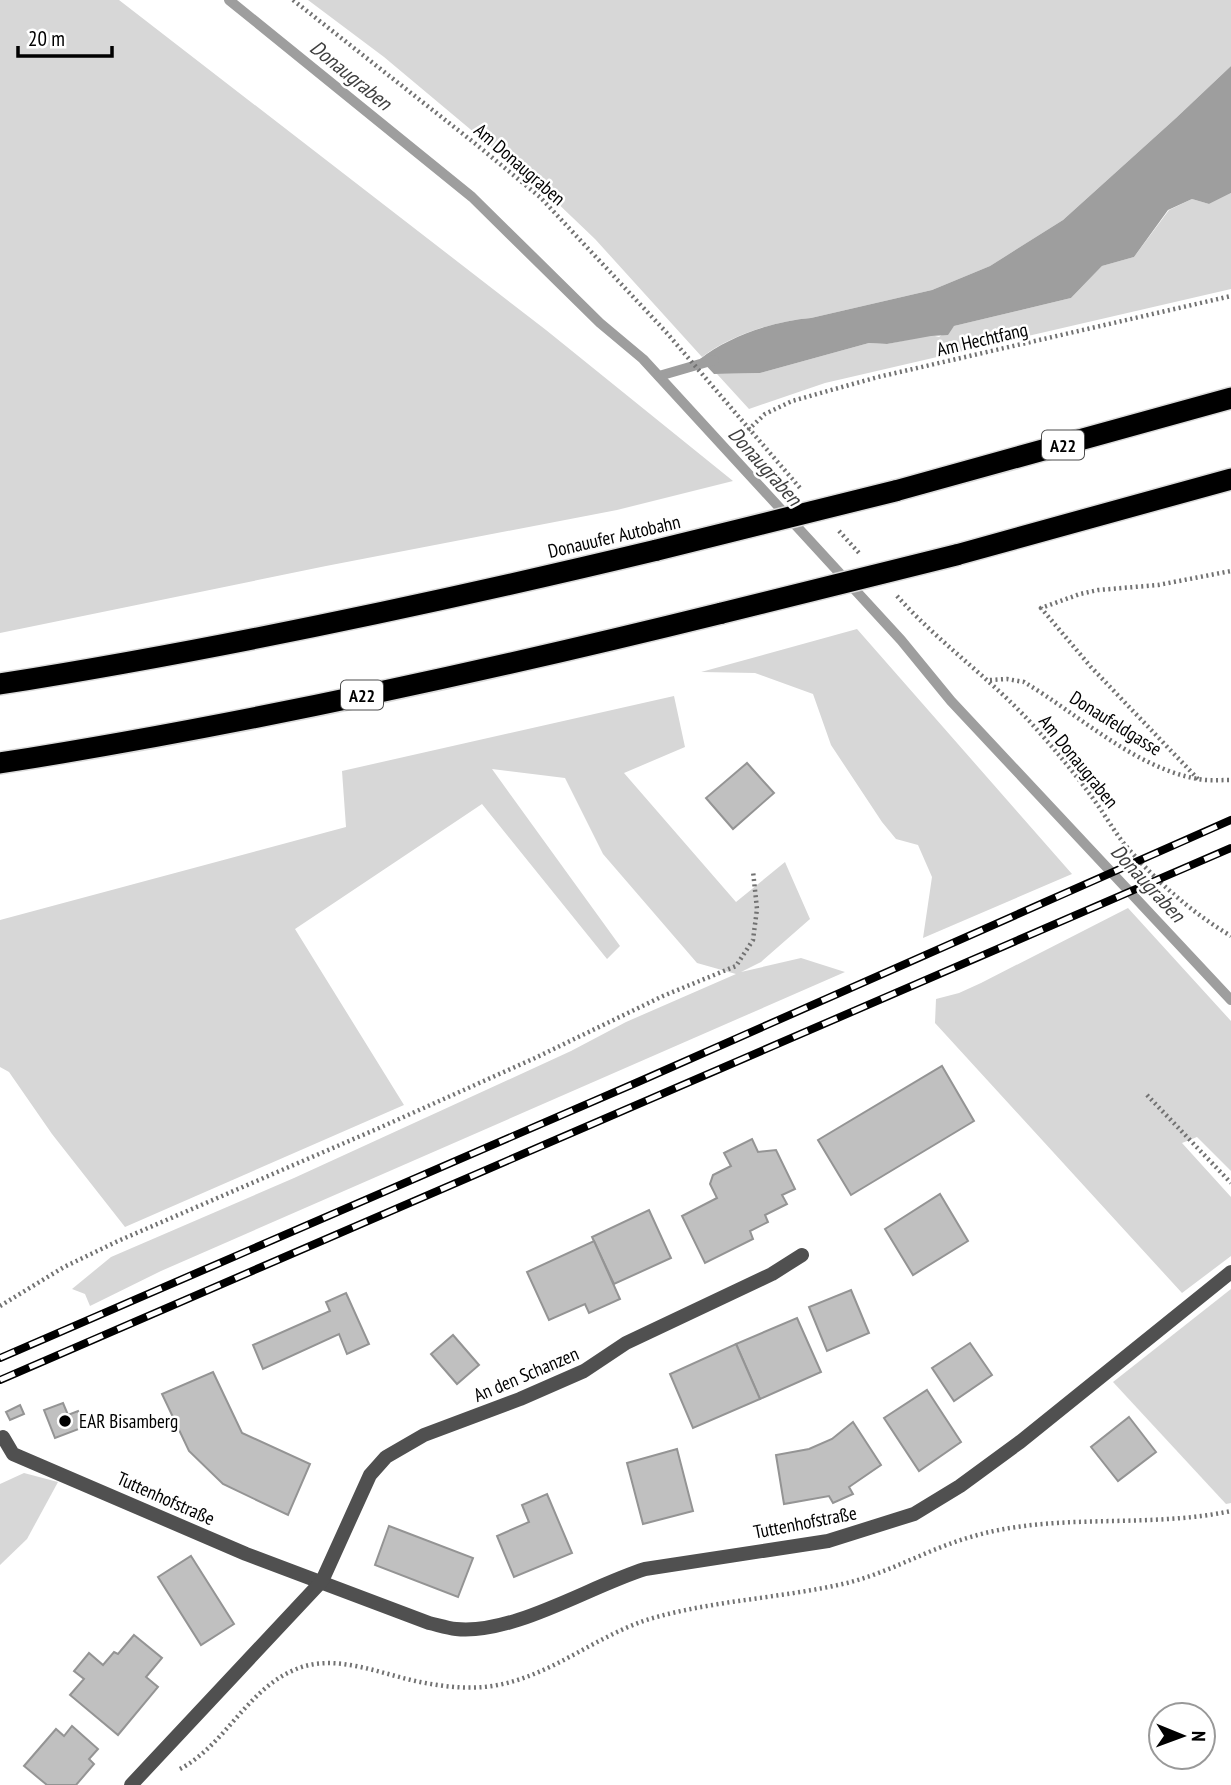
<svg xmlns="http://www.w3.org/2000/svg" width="1231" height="1785" viewBox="0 0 1231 1785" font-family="'PT Sans Narrow',sans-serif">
	<rect width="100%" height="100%" fill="#fff"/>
	<g fill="#d7d7d7">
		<polygon points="0,0 119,0 546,330 733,481 617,510 326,566 0,633"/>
		<path d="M308,0h923v66l-55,52 -113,102 -73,46 -58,24 -121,28c-36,3 -80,17 -109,39l-107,-118 -45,-43 -166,-139z"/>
		<polygon points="1231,193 1231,289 825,383 749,409 717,374 760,373 869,343 887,344 931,335 939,337 954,326 1071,298 1102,266 1134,257 1169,210 1192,199 1209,204"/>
		<polygon points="857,629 1072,874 923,938 932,877 918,845 896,839 882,822 831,745 813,694 755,673 701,672"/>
		<polygon points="674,696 685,747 624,773 736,902 785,862 810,919 761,962 741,972 801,958 845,972 161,1271 90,1306 85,1294 72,1289 111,1257 294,1178 571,1051 626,1022 736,974 697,963 603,854 565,778 492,769 620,946 607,959 482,804 295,929 404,1105 125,1227 52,1134 9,1072 0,1067 0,920 346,827 342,771"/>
		<polygon points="1128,908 1231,1021 1231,1171 1197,1137 1182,1143 1231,1197 1231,1256 1182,1293 935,1023 936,999 959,993 981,983"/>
		<polygon points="1231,1289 1231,1503 1226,1504 1113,1382"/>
		<polygon points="24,1473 58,1482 27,1539 0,1565 0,1484"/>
	</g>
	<path fill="#9e9e9e" d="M1231,66v127l-22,11 -17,-5 -24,11 -34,47 -32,9 -31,32 -117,28 -6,9 -17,1 -44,8 -18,-1 -109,30 -46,1 -14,-15c29,-23 74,-38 111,-41l121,-28 58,-24 73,-46 113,-102z"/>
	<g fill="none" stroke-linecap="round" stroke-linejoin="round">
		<g stroke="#9e9e9e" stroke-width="10">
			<polyline points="229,0 472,197 600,323 643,359 901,640 951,701 1231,1000"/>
			<polyline points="659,376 714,360"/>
		</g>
	</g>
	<g fill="#c0c0c0" stroke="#949494" stroke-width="2">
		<polygon points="747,763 774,793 733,829 706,798"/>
		<polygon points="942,1066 974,1121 851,1195 818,1140"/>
		<polygon points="752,1139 758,1152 776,1150 795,1189 782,1195 787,1204 765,1215 768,1222 750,1231 753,1239 705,1263 682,1216 717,1198 710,1184 713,1175 731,1166 724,1153"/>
		<polygon points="940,1194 968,1241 913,1275 885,1229"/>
		<polygon points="649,1210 671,1258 614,1284 592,1237"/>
		<polygon points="594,1241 620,1299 589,1313 585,1304 549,1320 527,1272"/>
		<polygon points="851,1290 869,1333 827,1351 809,1307"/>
		<polygon points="346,1293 369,1344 347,1354 339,1334 263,1369 253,1345 330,1311 326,1302"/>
		<polygon points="797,1318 821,1372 760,1399 736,1344"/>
		<polygon points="453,1335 479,1365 457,1384 431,1354"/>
		<polygon points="970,1343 992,1375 954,1401 932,1368"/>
		<polygon points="736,1344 760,1399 693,1428 670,1374"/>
		<polygon points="213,1372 242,1433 310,1464 288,1515 223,1484 189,1451 162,1394"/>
		<polygon points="927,1390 961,1442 919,1471 884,1418"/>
		<polygon points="63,1403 68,1415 78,1411 84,1427 55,1438 44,1410"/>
		<polygon points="20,1405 24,1414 10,1420 6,1412"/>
		<polygon points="1129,1417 1156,1452 1118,1481 1091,1447"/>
		<polygon points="853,1422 881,1465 849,1487 853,1494 833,1503 829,1496 784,1504 776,1455 809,1449 832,1439"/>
		<polygon points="677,1449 693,1511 643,1524 627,1463"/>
		<polygon points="547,1494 572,1553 514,1577 497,1536 529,1522 522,1505"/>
		<polygon points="389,1526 473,1558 458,1597 375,1565"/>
		<polygon points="191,1556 234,1624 201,1645 158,1577"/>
		<polygon points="134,1635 162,1658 146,1677 158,1687 118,1735 70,1695 84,1679 74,1671 89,1653 103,1665 114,1652 118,1654"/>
		<polygon points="72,1726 98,1749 89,1759 94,1764 76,1785 47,1785 24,1766 56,1729 64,1736"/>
	</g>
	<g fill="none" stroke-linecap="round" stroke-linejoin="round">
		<defs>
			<g id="motorway">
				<polyline points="895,491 1231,398"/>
				<polyline points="956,555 1231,479"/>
				<path d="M0,684c221,-35 440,-82 657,-134"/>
				<path d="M0,763c243,-38 483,-91 722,-150"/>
			</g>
		</defs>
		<use href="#motorway" stroke="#dbdbdb" stroke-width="24"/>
		<g stroke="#727272" stroke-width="4.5" stroke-dasharray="2 3.5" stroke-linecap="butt">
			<polyline points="293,0 477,145 540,197 666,332 800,488"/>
			<polyline points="748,430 765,414 792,401 878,377 1231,296"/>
			<polyline points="839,531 859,553"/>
			<path d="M897,596c42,47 93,82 135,128 24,27 47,54 67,83 9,13 17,27 27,39 31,36 65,66 105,90"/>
			<path d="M990,680l17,-1 17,3c54,32 111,86 174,97 11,2 22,1 33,1"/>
			<polyline points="1198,779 1091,667 1041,608 1080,594 1098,590 1158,585 1231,571"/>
			<polyline points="1147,1095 1231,1183"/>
			<polyline points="0,1306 64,1267 118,1241 379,1128 535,1058 663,996 736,966 753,940 757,909 753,871"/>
			<path d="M180,1769c44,-23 67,-79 114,-99 40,-18 86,4 126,12 26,5 52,8 78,3 57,-11 100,-51 155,-67 63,-18 130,-20 194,-35 44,-11 83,-35 127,-47 83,-24 172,-7 257,-25"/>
		</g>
		<g stroke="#505050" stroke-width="14">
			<path d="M3,1437l10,17 233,100 183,69c9,2 18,5 27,6 57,6 134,-43 189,-60l183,-28 86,-27 46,-28 60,-44 211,-170"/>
			<polyline points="131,1785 322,1581 370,1475 386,1457 424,1435 520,1399 584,1371 626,1343 772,1274 802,1255"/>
		</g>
		<use href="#motorway" stroke="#000" stroke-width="21"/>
		<defs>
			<g id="rail">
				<polyline points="0,1358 638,1082 1231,820"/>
				<polyline points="0,1380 1231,848"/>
			</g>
		</defs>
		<use href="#rail" stroke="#000" stroke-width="8"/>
		<use href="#rail" stroke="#fff" stroke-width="5" stroke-dasharray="16" stroke-linecap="butt"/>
		<defs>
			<g id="motorway-bridge">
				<polyline points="657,550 895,491"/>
				<polyline points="722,613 956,555"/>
			</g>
		</defs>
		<use href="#motorway-bridge" stroke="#dbdbdb" stroke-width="24" stroke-linecap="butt"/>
		<use href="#motorway-bridge" stroke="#000" stroke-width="21"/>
	</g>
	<circle fill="#000" stroke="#fff" stroke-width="2.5" cx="65" cy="1421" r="7"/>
	<g text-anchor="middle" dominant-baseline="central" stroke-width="5" stroke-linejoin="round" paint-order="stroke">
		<g fill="#fff" stroke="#4c4c4c" stroke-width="2">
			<rect x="1042" y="430.5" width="42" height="29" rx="5"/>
			<rect x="341" y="680.5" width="42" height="29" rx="5"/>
		</g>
		<g font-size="18" font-weight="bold" fill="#000">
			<text x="1063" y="445">A22</text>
			<text x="362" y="695">A22</text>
		</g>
		<g font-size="19" fill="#000" stroke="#fff">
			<text transform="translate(520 164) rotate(41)">Am Donaugraben</text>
			<text transform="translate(982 339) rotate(-13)">Am Hechtfang</text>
			<text transform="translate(614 536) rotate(-13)">Donauufer Autobahn</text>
			<text transform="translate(1116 723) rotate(32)">Donaufeldgasse</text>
			<text transform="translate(1079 761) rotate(51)">Am Donaugraben</text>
			<text transform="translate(526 1374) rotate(-23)">An den Schanzen</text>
			<text transform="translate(166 1498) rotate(24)">Tuttenhofstraße</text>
			<text transform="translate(805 1522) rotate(-11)">Tuttenhofstraße</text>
		</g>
		<g font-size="19" fill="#000" stroke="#fff" text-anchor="start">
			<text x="79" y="1421">EAR Bisamberg</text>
		</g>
		<g font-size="21" font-style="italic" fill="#3f3f3f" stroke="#fff">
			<text transform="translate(351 75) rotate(39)">Donaugraben</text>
			<text transform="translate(765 466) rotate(48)">Donaugraben</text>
			<text transform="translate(1148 883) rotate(47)">Donaugraben</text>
		</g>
	</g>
	<g transform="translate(1182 1736) rotate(91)"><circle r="33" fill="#ffffff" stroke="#999999" stroke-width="2"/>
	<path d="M0-5L12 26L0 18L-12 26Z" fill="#000000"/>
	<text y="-10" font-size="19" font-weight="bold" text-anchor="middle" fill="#000000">N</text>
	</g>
	<path d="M18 46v10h94v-10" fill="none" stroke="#000000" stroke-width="3.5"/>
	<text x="28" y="46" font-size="21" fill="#000000" stroke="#ffffff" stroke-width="5" paint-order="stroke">20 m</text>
</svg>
